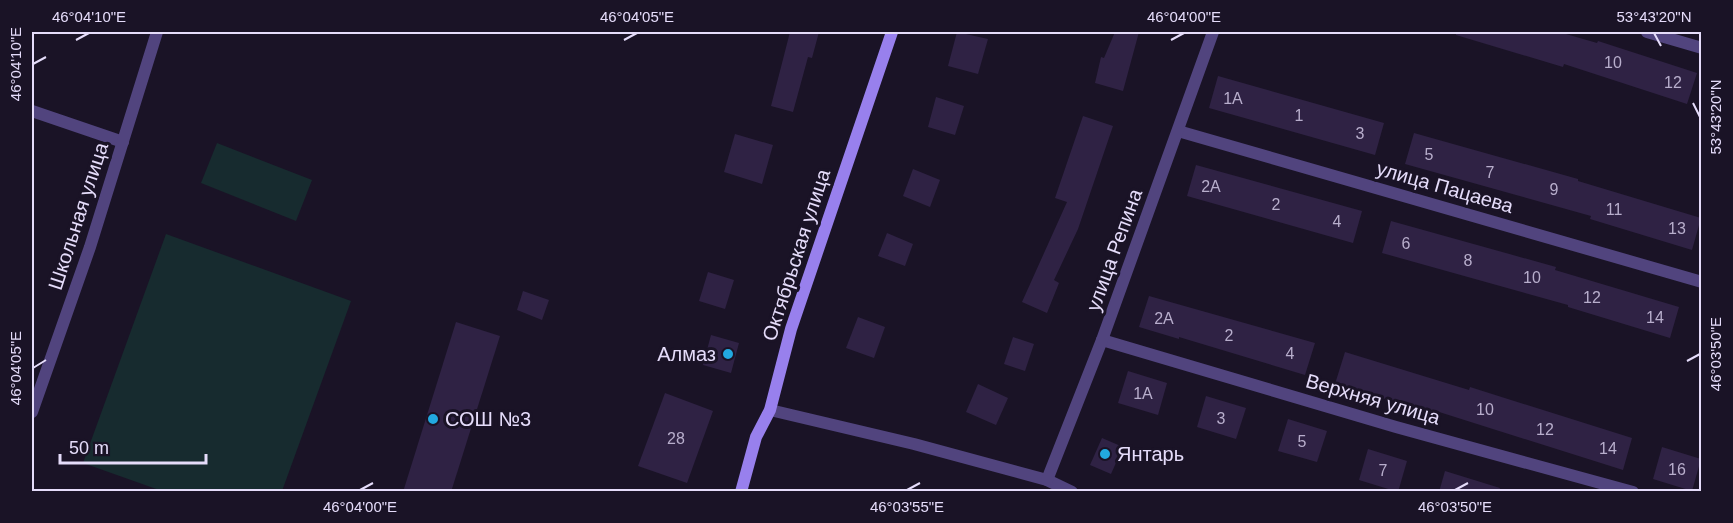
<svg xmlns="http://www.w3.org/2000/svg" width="1733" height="523" viewBox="0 0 1733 523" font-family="Arial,sans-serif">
	<rect width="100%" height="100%" fill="#1a1326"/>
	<g fill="#172b2f">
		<polygon points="217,143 312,180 296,221 201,183"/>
		<polygon points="166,234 351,301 282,491 162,491 83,463"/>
	</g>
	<g fill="#2f2244">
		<polygon points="790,32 819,32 812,58 808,57 793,112 771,106"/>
		<polygon points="957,32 988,39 978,74 948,66"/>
		<polygon points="1115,32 1139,32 1123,91 1095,83 1101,57 1104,58"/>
		<polygon points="1456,32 1559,32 1597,43 1598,41 1697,73 1687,104 1564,64 1563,67 1456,35"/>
		<polygon points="1218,76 1384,123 1375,155 1209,108"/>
		<polygon points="936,97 964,106 955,135 928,127"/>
		<polygon points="1083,116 1113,126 1078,229 1054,280 1059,283 1047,313 1022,302 1067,202 1055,198"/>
		<polygon points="1414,133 1578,179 1578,181 1701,218 1692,250 1590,219 1591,216 1405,164"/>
		<polygon points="735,134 773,145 762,184 724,172"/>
		<polygon points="1196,165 1362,211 1353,243 1187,196"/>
		<polygon points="913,169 940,180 930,207 903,196"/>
		<polygon points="1391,221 1556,267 1555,270 1679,307 1670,338 1568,307 1568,305 1382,253"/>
		<polygon points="887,233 913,244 905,266 878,256"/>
		<polygon points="708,272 734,280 725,309 699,301"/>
		<polygon points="523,291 549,300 542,320 517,310"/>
		<polygon points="1149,296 1315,343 1305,375 1179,337 1179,339 1139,327"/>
		<polygon points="858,317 885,327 874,358 846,348"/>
		<polygon points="456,322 500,336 451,492 403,492"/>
		<polygon points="711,335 739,343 731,373 703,365"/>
		<polygon points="1013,337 1034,344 1025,371 1004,364"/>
		<polygon points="1345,352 1469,390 1470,387 1632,438 1623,470 1436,411 1436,414 1335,384"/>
		<polygon points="1128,371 1167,383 1158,415 1118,403"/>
		<polygon points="978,384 1008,398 996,425 966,412"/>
		<polygon points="665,393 713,411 687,483 638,466"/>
		<polygon points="1206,396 1246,408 1236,439 1197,427"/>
		<polygon points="1288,419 1327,431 1317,462 1278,451"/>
		<polygon points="1102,438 1123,447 1111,474 1090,465"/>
		<polygon points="1662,447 1701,459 1692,491 1653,479"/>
		<polygon points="1368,449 1407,461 1398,492 1359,480"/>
		<polygon points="1445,471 1500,488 1499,492 1439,492"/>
	</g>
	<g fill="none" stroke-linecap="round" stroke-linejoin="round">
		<g stroke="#51447e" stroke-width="12">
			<polyline points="1647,32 1702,48"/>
			<polyline points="32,111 123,142"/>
			<polyline points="1178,131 1702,282"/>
			<polyline points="1102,340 1396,427 1633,492"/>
			<polyline points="770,410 914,444 1047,480 1072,492"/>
			<polyline points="32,412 90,247 157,32"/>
			<polyline points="1047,480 1102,340 1213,32"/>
		</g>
		<polyline stroke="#9880ed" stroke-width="12" points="741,492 756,437 770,410 791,329 892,32"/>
	</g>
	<path fill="none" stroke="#e5dcfa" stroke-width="2" d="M1654,33l7,13M76,40l13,-7M624,40l13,-7M1171,40l13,-7M33,64l13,-7M1693,103l7,14M1687,361l13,-7M33,368l13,-8M360,490l13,-7M907,490l13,-7M1455,490l13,-7"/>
	<g fill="#22a9e0" stroke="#1a1326" stroke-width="2">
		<circle cx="728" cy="354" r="6"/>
		<circle cx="433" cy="419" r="6"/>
		<circle cx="1105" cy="454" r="6"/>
	</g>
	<g text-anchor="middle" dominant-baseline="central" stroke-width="6" stroke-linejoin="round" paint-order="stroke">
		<g font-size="16" fill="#b8aecc">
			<text x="1613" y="62">10</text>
			<text x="1673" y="82">12</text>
			<text x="1233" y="98">1А</text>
			<text x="1299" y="115">1</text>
			<text x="1360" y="133">3</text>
			<text x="1429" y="154">5</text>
			<text x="1490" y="172">7</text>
			<text x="1211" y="186">2А</text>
			<text x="1554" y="189">9</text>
			<text x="1276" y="204">2</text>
			<text x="1614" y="209">11</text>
			<text x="1337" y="221">4</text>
			<text x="1677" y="228">13</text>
			<text x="1406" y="243">6</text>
			<text x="1468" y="260">8</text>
			<text x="1532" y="277">10</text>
			<text x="1592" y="297">12</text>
			<text x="1655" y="317">14</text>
			<text x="1164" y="318">2А</text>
			<text x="1229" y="335">2</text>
			<text x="1290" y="353">4</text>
			<text x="1143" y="393">1А</text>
			<text x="1485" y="409">10</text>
			<text x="1221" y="418">3</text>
			<text x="1545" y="429">12</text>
			<text x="676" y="438">28</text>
			<text x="1302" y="441">5</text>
			<text x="1608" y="448">14</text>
			<text x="1677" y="469">16</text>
			<text x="1383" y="470">7</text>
		</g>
		<g font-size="20" fill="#e5dcfa" stroke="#1a1326">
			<text transform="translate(1445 187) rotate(16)">улица Пацаева</text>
			<text transform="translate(78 216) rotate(-72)">Школьная улица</text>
			<text transform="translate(1114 250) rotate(-70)">улица Репина</text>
			<text transform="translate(796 255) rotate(-72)">Октябрьская улица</text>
			<text transform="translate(1373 399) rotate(16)">Верхняя улица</text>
		</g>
		<g font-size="20" fill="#e5dcfa" stroke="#1a1326" text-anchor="start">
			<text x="716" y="354" text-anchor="end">Алмаз</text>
			<text x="445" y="419">СОШ №3</text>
			<text x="1117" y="454">Янтарь</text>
		</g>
	</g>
	<rect width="1733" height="523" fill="none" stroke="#1a1326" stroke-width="66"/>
	<path d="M60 454v9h146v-9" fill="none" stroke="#e5dcfa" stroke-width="3"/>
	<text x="69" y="454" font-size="18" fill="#e5dcfa" stroke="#1a1326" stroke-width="4.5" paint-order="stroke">50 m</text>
	<rect x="33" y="33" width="1667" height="457" fill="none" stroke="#e5dcfa" stroke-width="2"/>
	<g font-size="15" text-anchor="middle" fill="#e5dcfa">
		<text x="89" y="22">46°04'10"E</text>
		<text x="637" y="22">46°04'05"E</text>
		<text x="1184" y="22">46°04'00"E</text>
		<text x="1654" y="22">53°43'20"N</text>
		<text transform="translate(16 64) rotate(-90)" y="5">46°04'10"E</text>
		<text transform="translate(1716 117) rotate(-90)" y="5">53°43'20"N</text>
		<text transform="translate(1716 354) rotate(-90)" y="5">46°03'50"E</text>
		<text transform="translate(16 368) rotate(-90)" y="5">46°04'05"E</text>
		<text x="360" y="512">46°04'00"E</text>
		<text x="907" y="512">46°03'55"E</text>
		<text x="1455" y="512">46°03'50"E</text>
	</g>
</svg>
